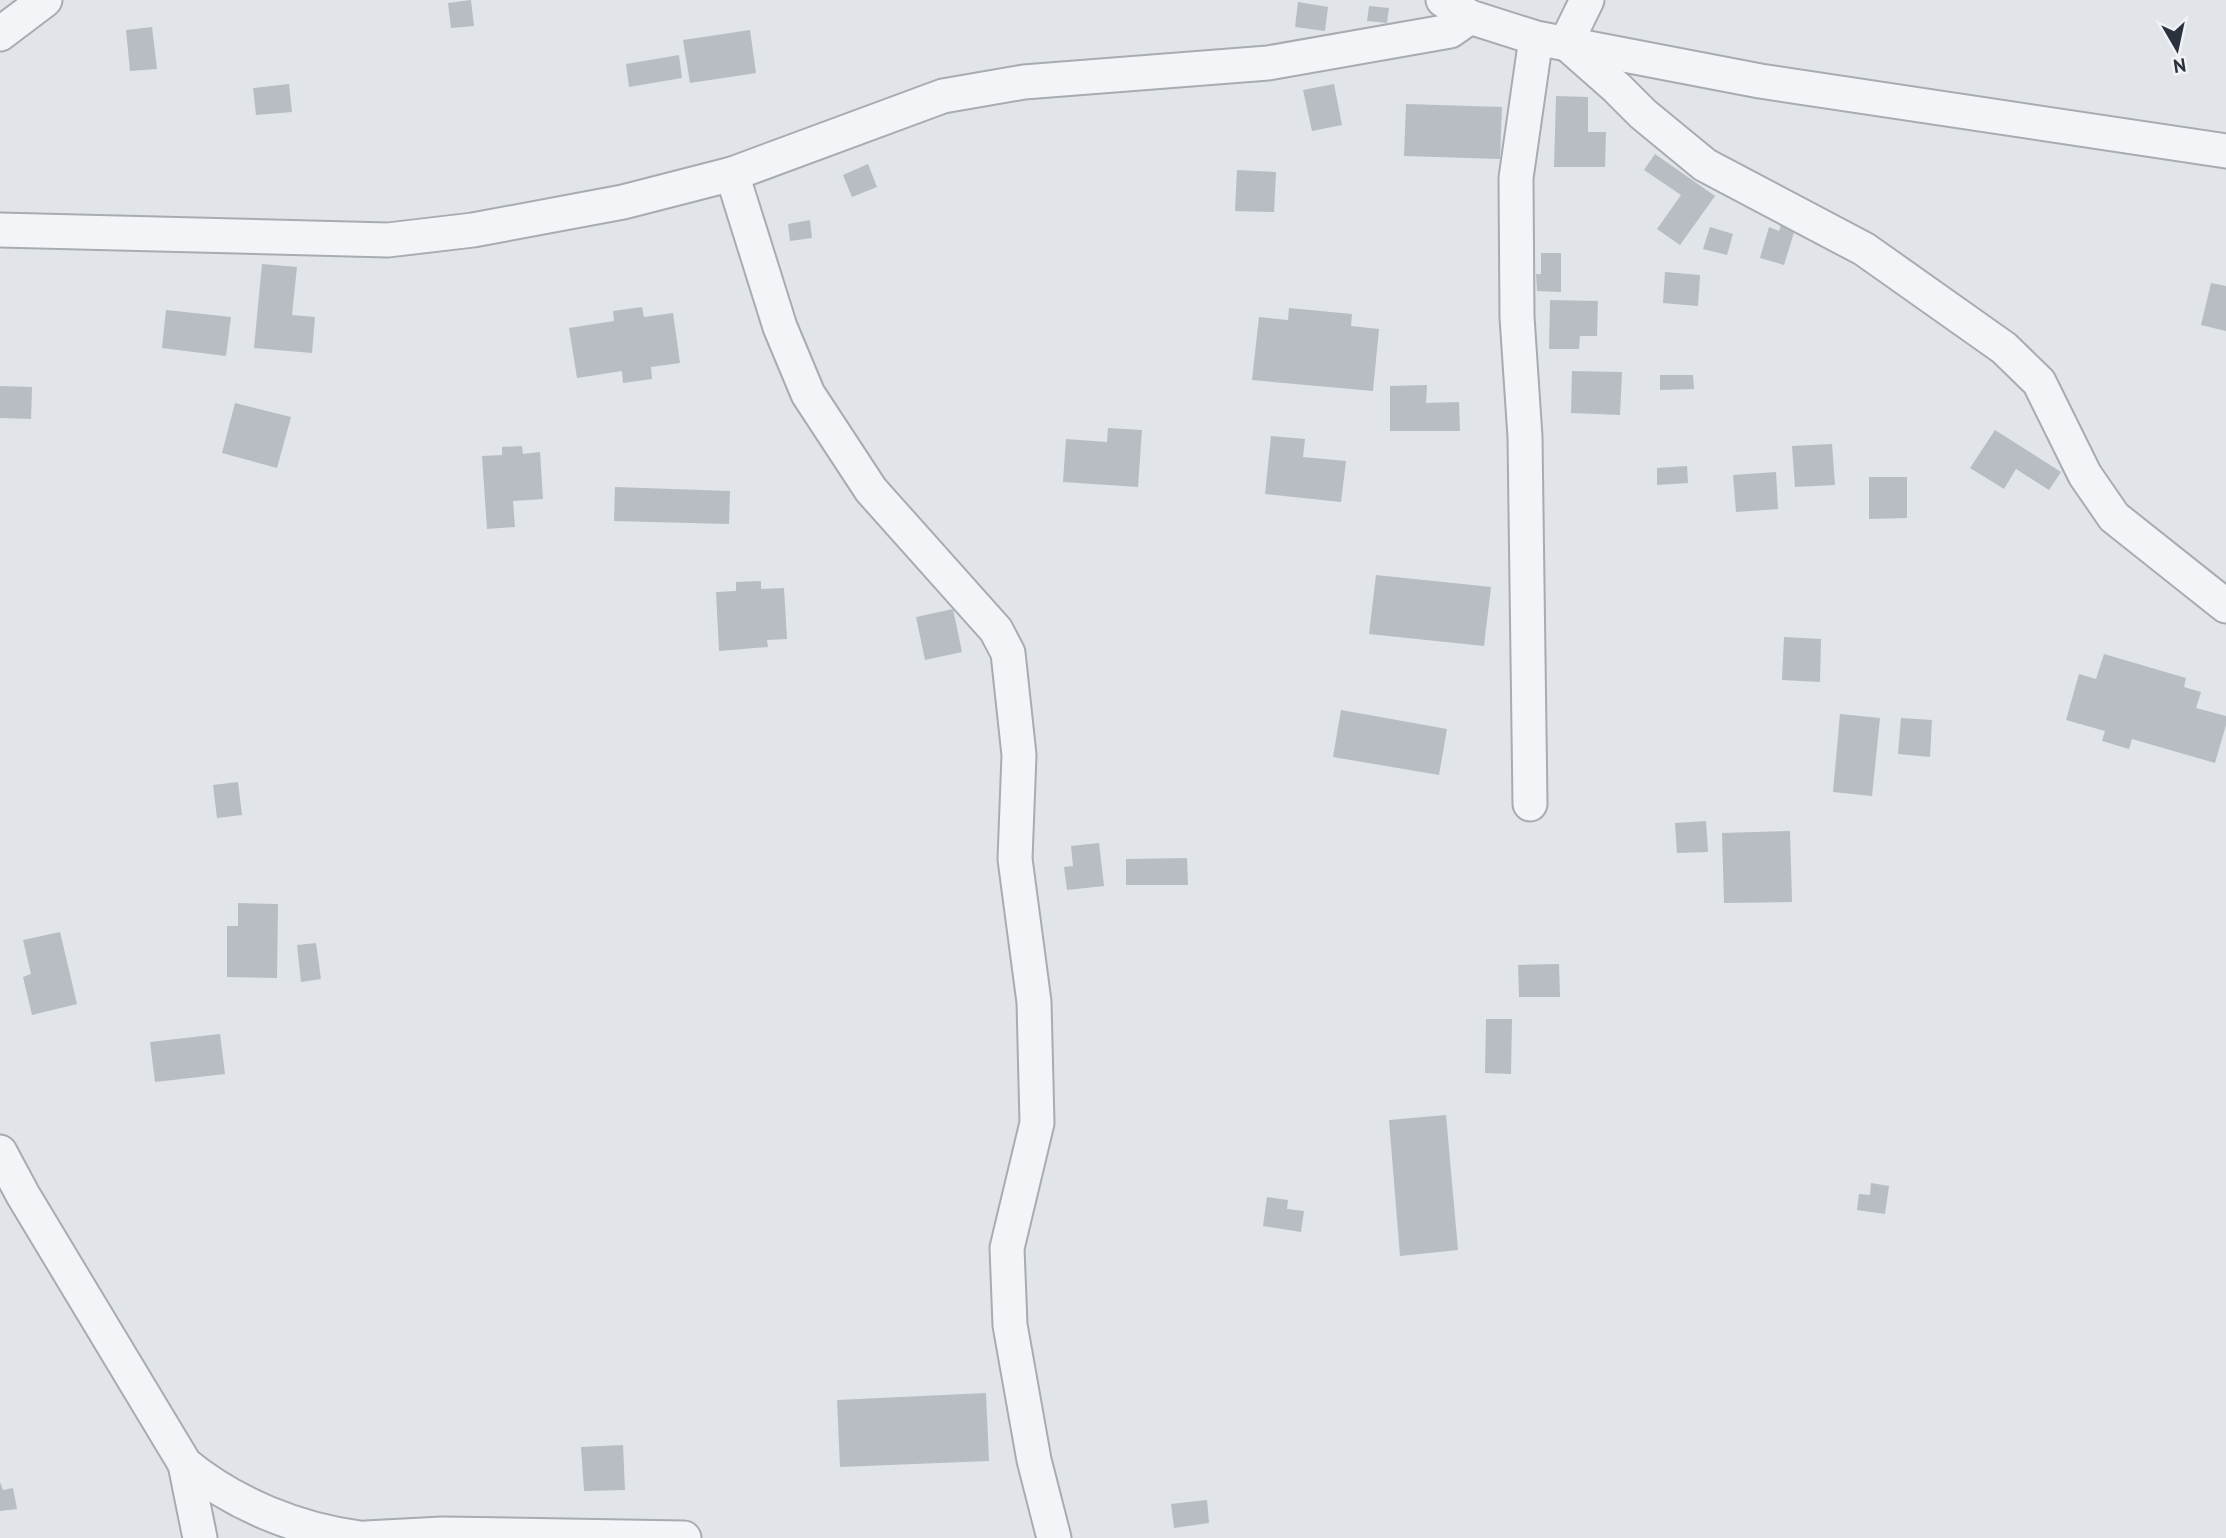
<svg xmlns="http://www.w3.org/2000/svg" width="2226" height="1538" viewBox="0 0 2226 1538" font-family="'PT Sans',sans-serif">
	<rect width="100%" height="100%" fill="#e1e4e8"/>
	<g fill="#b8bdc4">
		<polygon points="471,0 474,26 451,28 448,3"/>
		<polygon points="1298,2 1328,7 1325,31 1295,27"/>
		<polygon points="1369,6 1389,8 1387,23 1367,21"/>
		<polygon points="152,27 157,69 130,71 126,30"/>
		<polygon points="750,30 756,73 690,83 683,40"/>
		<polygon points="679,55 682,78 629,87 626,64"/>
		<polygon points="289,84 292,112 256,115 253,88"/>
		<polygon points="1334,84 1342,125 1312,131 1303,90"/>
		<polygon points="1556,96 1588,97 1588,132 1606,132 1605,167 1554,167"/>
		<polygon points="1406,104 1502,107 1500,159 1404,156"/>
		<polygon points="1655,154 1715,196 1680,245 1657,229 1681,195 1644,170"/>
		<polygon points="868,164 877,187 852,197 843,175"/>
		<polygon points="1237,170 1276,172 1274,212 1235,211"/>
		<polygon points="810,220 812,238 790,241 788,224"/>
		<polygon points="1781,225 1795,229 1784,265 1760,258 1769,227 1779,231"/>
		<polygon points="1710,227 1733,234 1727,255 1703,249"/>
		<polygon points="1541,253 1561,253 1561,292 1537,291 1536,274 1541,274"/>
		<polygon points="262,264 297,267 292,315 315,317 312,353 254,348"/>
		<polygon points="1665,272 1700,275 1698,306 1663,303"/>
		<polygon points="2211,283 2226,286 2226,331 2201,325"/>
		<polygon points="1550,300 1598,301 1597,336 1580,336 1579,349 1549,349"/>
		<polygon points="642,307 644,317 673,313 680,363 651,367 652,379 623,383 622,371 577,378 569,328 614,321 613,311"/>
		<polygon points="1289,308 1352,314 1351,326 1379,329 1373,391 1252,380 1259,317 1288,320"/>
		<polygon points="166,310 231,317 226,356 162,348"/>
		<polygon points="1572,371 1622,372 1620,415 1571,413"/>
		<polygon points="1660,375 1693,375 1694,389 1660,390"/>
		<polygon points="1427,385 1426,403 1459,402 1460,431 1390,431 1390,386"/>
		<polygon points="0,386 32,387 31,419 0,418"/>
		<polygon points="235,403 291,417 277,468 222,453"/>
		<polygon points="1108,428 1142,430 1138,487 1063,482 1066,439 1107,442"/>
		<polygon points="1995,430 2061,472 2049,490 2016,469 2004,489 1970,468"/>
		<polygon points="1271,436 1305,439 1303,457 1346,461 1341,502 1265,494"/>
		<polygon points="1832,444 1835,485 1795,487 1792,446"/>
		<polygon points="522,446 523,454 540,452 543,499 513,501 515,527 487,529 482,456 502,455 502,447"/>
		<polygon points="1687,466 1688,483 1657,485 1657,468"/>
		<polygon points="1776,472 1778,509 1736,512 1733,475"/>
		<polygon points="1869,477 1907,477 1907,518 1869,519"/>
		<polygon points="615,487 730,491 729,524 614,521"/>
		<polygon points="1376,575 1491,587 1484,646 1369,634"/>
		<polygon points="761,581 761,589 784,588 787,639 767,640 768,647 719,651 716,592 736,591 736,582"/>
		<polygon points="953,609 962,652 925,660 916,617"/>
		<polygon points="1784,637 1821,639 1820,682 1782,680"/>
		<polygon points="2104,654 2186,678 2184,687 2201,692 2196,708 2226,716 2226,725 2215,763 2132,739 2129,749 2102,741 2105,731 2066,720 2079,674 2096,679"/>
		<polygon points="1341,710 1447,729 1439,775 1333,757"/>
		<polygon points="1840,714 1880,718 1872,796 1833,792"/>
		<polygon points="1901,718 1932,720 1930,757 1898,754"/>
		<polygon points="238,782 242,815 217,818 213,785"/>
		<polygon points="1706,821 1708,852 1677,853 1675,823"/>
		<polygon points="1790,831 1792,902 1724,903 1722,833"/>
		<polygon points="1099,843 1104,886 1067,890 1064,867 1073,866 1071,846"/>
		<polygon points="1187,858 1188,885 1126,885 1126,859"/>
		<polygon points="238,903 278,904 277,978 227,977 227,926 238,926"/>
		<polygon points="60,932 77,1004 32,1015 23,977 31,974 23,940"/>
		<polygon points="316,943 321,979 301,982 297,945"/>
		<polygon points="1559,964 1560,997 1519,997 1518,965"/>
		<polygon points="1486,1019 1512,1019 1511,1074 1485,1073"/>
		<polygon points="220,1034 225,1074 155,1082 150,1042"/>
		<polygon points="1446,1115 1458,1250 1400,1256 1389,1120"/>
		<polygon points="1871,1183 1889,1186 1885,1214 1857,1210 1859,1194 1870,1195"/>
		<polygon points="1267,1197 1288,1200 1287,1209 1304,1211 1301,1232 1263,1226"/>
		<polygon points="986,1393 989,1461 840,1467 837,1400"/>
		<polygon points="623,1445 625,1490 584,1491 581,1447"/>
		<polygon points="0,1482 3,1490 13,1488 17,1509 0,1511"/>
		<polygon points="1207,1500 1209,1523 1174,1528 1171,1504"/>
	</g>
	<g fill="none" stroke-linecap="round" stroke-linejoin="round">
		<defs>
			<g id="street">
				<polyline points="1443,0 1470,17 1536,38 1760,81 2226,151"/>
				<polyline points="1587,0 1566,43 1617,88 1643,114 1705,165 1864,249 2004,348 2039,382 2085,475 2114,517 2226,606"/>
				<polyline points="0,34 45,0"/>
				<polyline points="732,174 780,327 808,394 871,490 996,630 1008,653 1019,755 1015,859 1034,1002 1037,1123 1007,1248 1010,1325 1034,1460 1054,1538"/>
				<polyline points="0,230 388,240 473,230 623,202 732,174 943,96 1024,82 1268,63 1450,31 1470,17"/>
				<polyline points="1530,804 1525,437 1517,317 1516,178 1536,38"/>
				<path d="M0,1152l23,43 162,269c49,40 112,66 175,74"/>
				<polyline points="185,1464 200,1538"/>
				<polyline points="366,1538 442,1534 684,1538"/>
			</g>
		</defs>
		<use href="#street" stroke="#a7abb2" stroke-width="37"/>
		<use href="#street" stroke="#f3f4f7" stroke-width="33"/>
	</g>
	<g transform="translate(2177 49) rotate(171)" stroke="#f0f2f6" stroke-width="5" paint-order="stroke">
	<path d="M0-5L12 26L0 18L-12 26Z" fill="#2b323e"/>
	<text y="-10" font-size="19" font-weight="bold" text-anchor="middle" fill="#2b323e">N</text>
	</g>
</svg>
